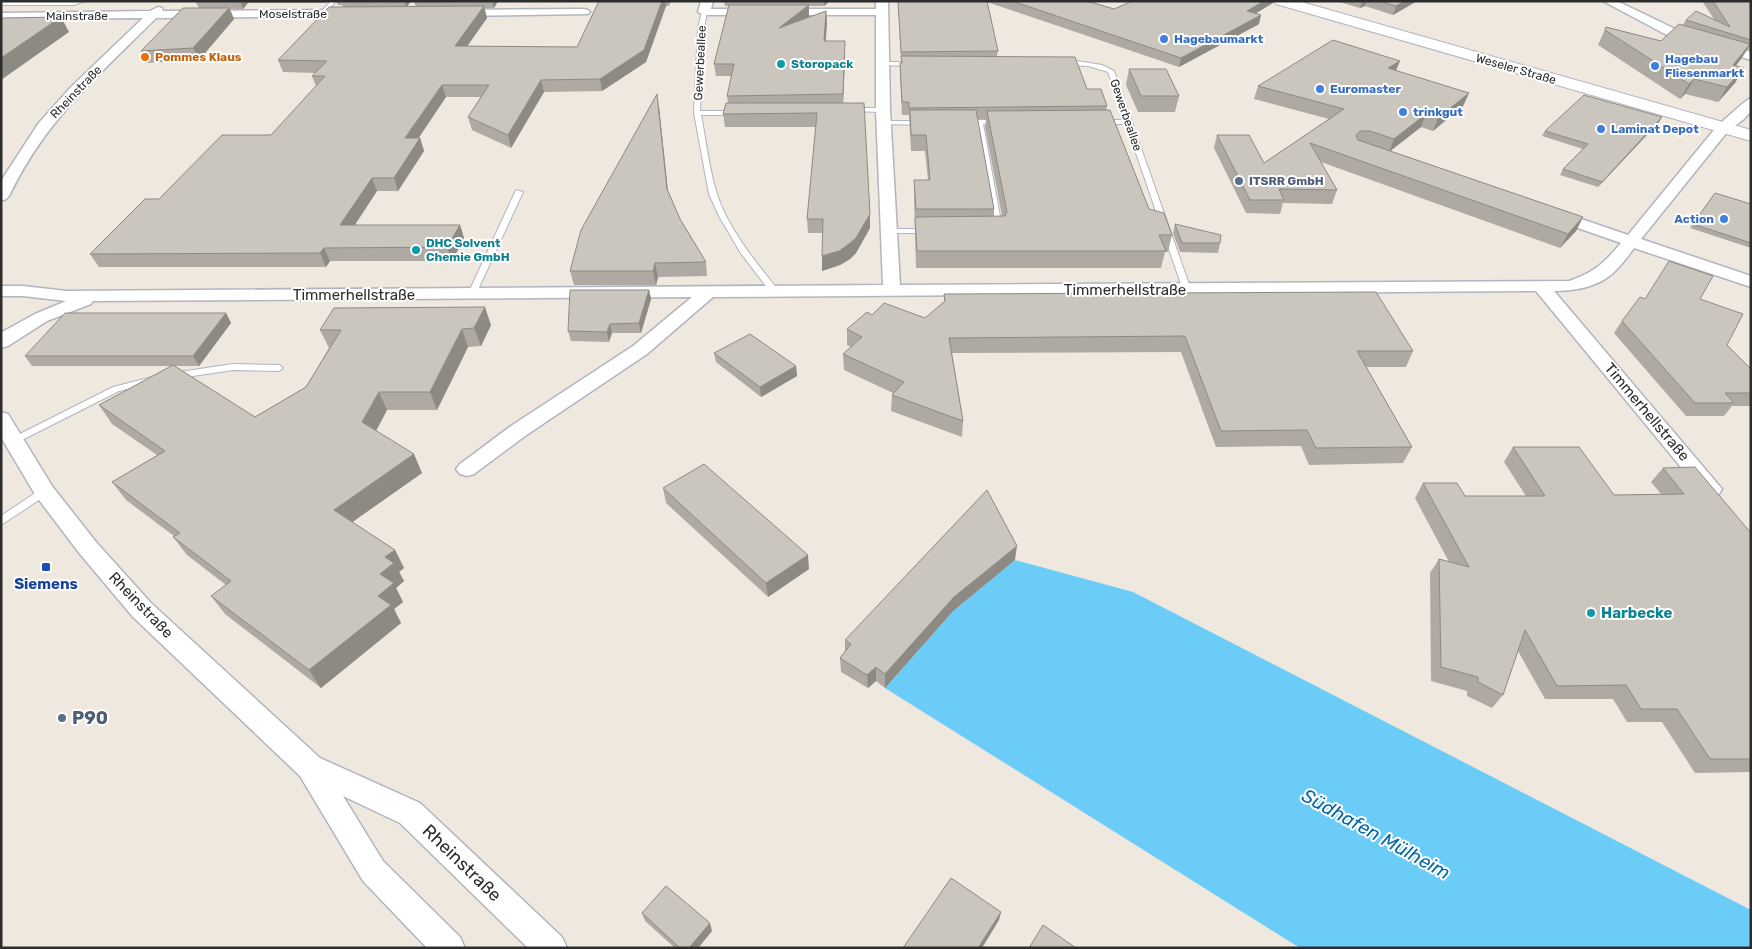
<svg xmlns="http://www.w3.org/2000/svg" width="1752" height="949" viewBox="0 0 1752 949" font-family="Rubik,sans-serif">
	<rect width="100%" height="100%" fill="#efe8de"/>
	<polygon fill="#6accf7" points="1015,560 1133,592 1751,910 1751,948 1300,948 885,688 953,611"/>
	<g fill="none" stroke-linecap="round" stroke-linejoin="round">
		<defs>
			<g id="service">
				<polygon points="1,1 85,1 74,5 1,5"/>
				<polygon points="331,1 336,1 324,15 320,15 320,13"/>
				<path d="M702,11l5,1 -3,16 -4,83h36l3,2 -3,2h-35c5,25 8,54 16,79 11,35 39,68 61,96v4h-6l-32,-42 -21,-36 -10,-22 -15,-81 4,-85z"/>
				<polygon points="1077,61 1102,65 1114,71 1191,290 1190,292 1187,292 1183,290 1126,124 1102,124 1099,122 1102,120 1125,120 1108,72 1088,66 1065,65 1062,63 1065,61"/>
				<polygon points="884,62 913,62 916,64 913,66 882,65 881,64"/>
				<polygon points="851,108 883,108 886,110 883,112 849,111 849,109"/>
				<polygon points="965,120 998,120 1001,122 998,124 983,124 1002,227 1001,229 998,229 994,227 976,124 963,123 963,121"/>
				<polygon points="884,121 923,121 926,123 923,125 882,124 882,122"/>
				<polygon points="516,190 523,192 476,294 475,296 469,296 468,294"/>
				<polygon points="886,229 927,229 931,231 927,233 886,233"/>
				<polygon points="233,364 279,365 283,368 279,371 233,370 173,379 168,376 173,373"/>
				<polygon points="156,376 159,377 161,379 159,381 119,391 16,443 13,444 8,441 10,439 113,387"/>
				<polygon points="44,487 48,488 49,491 48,494 1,525 1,516"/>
			</g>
			<g id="minor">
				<path d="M701,1h12l-2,8h165v-8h12l2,109 10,175 669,-4c26,-9 35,-18 52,-38l-75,-26 -2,-3 2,-3h12l70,24 90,-110c7,-5 28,-26 33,-27v13l-7,8 -16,12 -87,108 110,37v11l-117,-39c-6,8 -12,17 -20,24 -15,15 -40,19 -60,19l168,198 -3,5 -8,3 -8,-3 -167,-203 -823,6 -66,57 -122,82 -51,38 -7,2 -7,-2 -4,-5 4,-5 51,-38 122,-80 59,-49 -599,4 -2,3 -44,17 -39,25 -7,2v-15l3,-2 31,-17 31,-13 -43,-5h-22v-10h22l44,5 816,-6 -7,-175v-95h-172l-6,-3z"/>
				<polygon points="1603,1 1617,1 1673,28 1751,52 1751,60 1665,34"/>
				<path d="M158,7l4,1 1,3 188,-1 6,3 -6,3 -195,2c-59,59 -110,101 -147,178l-3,3 -5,2v-20l37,-57 33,-37 72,-69 -142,1v-6l149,-2z"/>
				<polygon points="584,9 588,10 590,12 588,14 457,16 451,13 457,10"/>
				<polygon points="1,412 8,414 52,486 96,542 151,603 320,758 420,803 562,937 567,948 528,948 400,823 343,796 383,861 460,937 465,948 427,948 363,881 300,776 133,617 80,554 36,496 1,437"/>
			</g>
			<polygon id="secondary" points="1274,1 1298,1 1751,130 1751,141 1276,4"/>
		</defs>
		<use href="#service" stroke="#b2b4c1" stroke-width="2"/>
		<use href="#minor" stroke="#b2b4c1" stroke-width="3"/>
		<use href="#secondary" stroke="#b2b4c1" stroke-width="2"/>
		<use href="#service" fill="#fff" fill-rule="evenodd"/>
		<use href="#minor" fill="#fff" fill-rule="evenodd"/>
		<use href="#secondary" fill="#fff" fill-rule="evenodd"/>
	</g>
	<g fill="#aea9a3" fill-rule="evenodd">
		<polygon points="195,1 329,1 326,3 248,3 243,9 230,9 234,19 199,60 147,63 141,51 199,8"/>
		<polygon points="336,1 411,1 407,7 416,7 414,1 498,1 494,8 484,8 487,18 467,46 577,47 599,1 671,1 669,6 666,6 646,62 602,91 544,92 511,148 472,130 468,117 481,97 446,97 418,138 420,138 424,151 398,191 377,191 355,225 460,225 464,238 452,261 330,261 326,267 99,267 90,254 159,199 271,135 316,86 312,76 316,73 283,72 278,60 343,7 342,5 338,5"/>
		<polygon points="724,1 830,1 824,6 809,6 809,17 808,18 826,11 827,23 825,41 845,53 843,103 870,214 870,228 856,253 850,259 840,265 822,271 822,256 823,233 808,233 807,219 816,127 725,127 723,114 728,103 727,96 732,76 716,76 714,64 729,6 725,6"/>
		<path d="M898,1h189l27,8 159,-6 -17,10 3,11 -80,43 -192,-65 11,49 -1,5 90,33 20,17 -1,4 43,99 23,26 -4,17h-3l-4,16h-245l-2,-71v-17h14l-3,-29h-14l-2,-36h-7l-2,-40v-12h1v-2zM977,119h9l-1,8 17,89h-8v-7z"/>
		<polygon points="1336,1 1417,1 1393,15 1365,6 1360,8"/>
		<polygon points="1702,1 1751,1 1751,48 1749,50 1748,49 1741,59 1736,66 1735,83 1718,102 1685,94 1680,99 1598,45 1606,27 1661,41 1683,25 1686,20 1714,19"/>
		<polygon points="1129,69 1179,96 1175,112 1138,112 1126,85"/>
		<polygon points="1396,71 1469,93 1463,106 1433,131 1421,127 1390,151 1583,217 1576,231 1560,248 1321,162 1337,190 1332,204 1283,203 1280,214 1246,213 1214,148 1217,135 1264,163 1329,119 1254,99 1258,86"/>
		<polygon points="659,107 668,191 680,219 706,262 707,276 658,277 656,285 574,285 570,271"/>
		<polygon points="1662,117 1659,122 1598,187 1560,175 1563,169 1583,149 1542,136 1545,131"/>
		<polygon points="1751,204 1751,248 1690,228 1693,224"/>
		<polygon points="1175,224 1220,243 1218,253 1180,252 1173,233"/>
		<polygon points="649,290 651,299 641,333 612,333 609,342 571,341 568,331"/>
		<polygon points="944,294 1413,351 1406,367 1366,367 1412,447 1403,463 1309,465 1301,446 1216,447 1181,352 952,353 963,421 962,437 891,411 892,395 893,393 844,370 843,354 851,347 847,345 847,329 872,315 925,318 944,302"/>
		<polygon points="1645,299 1700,299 1727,345 1751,369 1751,406 1732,406 1724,416 1686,416 1614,333 1622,321"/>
		<polygon points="226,313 231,323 199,366 174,366 255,417 306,387 329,348 320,330 491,325 481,346 468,347 437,410 387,410 376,431 422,473 352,522 395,550 404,568 399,572 404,581 396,588 403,602 394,609 401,623 321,688 225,614 211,596 226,585 187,555 173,537 174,536 126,500 112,482 157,455 112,424 99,405 172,366 32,366 25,356"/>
		<polygon points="714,353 796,366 797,376 761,397 716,362"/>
		<polygon points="1513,447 1614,495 1661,494 1651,482 1663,468 1751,533 1751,772 1695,773 1662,722 1627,722 1613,699 1545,699 1518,651 1503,695 1492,708 1467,696 1467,691 1431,681 1430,573 1439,559 1449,562 1415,498 1423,483 1465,496 1526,496 1504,462"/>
		<polygon points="663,488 809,569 768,597 666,503"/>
		<polygon points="1015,560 953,611 885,688 876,681 868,688 841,672 840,658 845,651 845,640"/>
		<polygon points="642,913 712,931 698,948 675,948 645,921"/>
	</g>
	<g fill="#8d8a84">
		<polygon points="240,1 247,1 248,3 243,9"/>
		<polygon points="404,1 411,1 406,8"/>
		<polygon points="492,1 498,1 494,8"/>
		<polygon points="662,1 666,1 666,6 646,62 602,91 600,79"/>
		<polygon points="824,1 830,1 824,6"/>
		<polygon points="1264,1 1274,1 1273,3 1245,20 1247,11"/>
		<polygon points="1362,1 1366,1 1365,6 1360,8"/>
		<polygon points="1405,1 1417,1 1393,15 1396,6"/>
		<polygon points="809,5 809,17 780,40 779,28"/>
		<polygon points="484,6 487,18 459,58 455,46"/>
		<polygon points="229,8 234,19 199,60 193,48"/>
		<polygon points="826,11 827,23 825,53 824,41"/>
		<polygon points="1261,15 1259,24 1179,67 1181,58"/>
		<polygon points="61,17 69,32 1,80 1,58"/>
		<polygon points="845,41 845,53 843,107 843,94"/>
		<polygon points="1750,44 1741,59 1724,80 1733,65"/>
		<polygon points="1400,61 1395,73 1388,68"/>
		<polygon points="1744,68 1735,83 1718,102 1727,87"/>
		<polygon points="1694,79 1685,94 1680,99 1689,84"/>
		<polygon points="541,80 544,92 511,148 508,135"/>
		<polygon points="442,85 446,97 410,151 405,138"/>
		<polygon points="1469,93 1463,106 1433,131 1438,118"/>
		<polygon points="657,94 659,107 669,202 667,189"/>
		<polygon points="1426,114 1421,127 1389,152 1394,139"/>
		<polygon points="1662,117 1659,122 1598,187 1602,182"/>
		<polygon points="420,138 424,151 398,191 394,178"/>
		<polygon points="372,178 377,191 346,238 340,225"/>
		<polygon points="870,214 870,228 856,253 850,259 840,265 822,271 822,256"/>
		<polygon points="1583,217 1576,231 1560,248 1568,234"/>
		<polygon points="460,225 464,238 452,261 447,247"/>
		<polygon points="324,248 330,261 326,267 320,253"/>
		<polygon points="655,263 658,277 656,285 653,271"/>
		<polygon points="649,290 651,299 641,333 639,323"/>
		<polygon points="485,307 491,325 481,346 474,328"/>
		<polygon points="226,313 231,323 199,366 193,356"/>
		<polygon points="610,324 612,333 609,342 607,332"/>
		<polygon points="462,329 468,347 437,410 430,392"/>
		<polygon points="796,366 797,376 761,397 760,387"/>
		<polygon points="379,392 387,410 371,440 362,422"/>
		<polygon points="414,454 422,473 344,528 334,510"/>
		<polygon points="1017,546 1015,560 953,611 885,688 885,674 954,597"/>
		<polygon points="395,550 404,568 399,572 404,581 396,588 403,602 394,609 401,623 321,688 309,670 378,596 380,574 385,557"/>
		<polygon points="808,555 809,569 768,597 766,583"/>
		<polygon points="876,667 876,681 868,688 867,675"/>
		<polygon points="1001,912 999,920 982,948 978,948"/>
		<polygon points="710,923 712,931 698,948 689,948"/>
	</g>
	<g fill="#cac5bd" stroke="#8d8a84">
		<polygon points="599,1 662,1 644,50 600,79 541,80 508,135 468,117 489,85 442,85 405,138 420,138 394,178 372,178 340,225 460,225 447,247 324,248 320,253 90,254 145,199 159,199 222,135 271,135 325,76 312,76 327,61 278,60 329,7 484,6 455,46 577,47"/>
		<polygon points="898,1 987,1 998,51 901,52"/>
		<polygon points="1012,1 1087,1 1114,9 1132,1 1264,1 1247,11 1261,15 1181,58"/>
		<polygon points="1380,1 1405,1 1396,6"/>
		<polygon points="1713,1 1751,1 1751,40 1686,20 1696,11 1730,27"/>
		<polygon points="729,5 809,5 779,28 826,11 824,41 845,41 843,94 727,96 734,64 714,64"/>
		<polygon points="183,8 229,8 193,48 141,51"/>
		<polygon points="61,17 1,58 1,18"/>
		<polygon points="1679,24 1750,44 1733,65 1744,68 1727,87 1694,79 1689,84 1605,30 1606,27 1661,41"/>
		<polygon points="1333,40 1400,61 1388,68 1469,93 1438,118 1426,114 1394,139 1370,131 1360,131 1356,135 1358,140 1583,217 1568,234 1310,143 1337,190 1279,189 1284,200 1250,200 1217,135 1249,135 1264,163 1344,109 1258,86"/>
		<polygon points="901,56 1075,57 1087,89 1101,89 1107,106 909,108 909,102 902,102 900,63 902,63"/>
		<polygon points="1129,69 1166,69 1179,96 1141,96"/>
		<polygon points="657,94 667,189 680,219 706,262 655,263 653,271 570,271 581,230"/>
		<polygon points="1584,95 1662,117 1602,182 1563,169 1588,144 1545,131"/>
		<polygon points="726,103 864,103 870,214 856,238 849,244 839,251 822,256 823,219 807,219 817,113 723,114"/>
		<polygon points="910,110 976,110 994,209 916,209 914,180 930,180 926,135 911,135"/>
		<polygon points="1110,110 1149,209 1164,213 1172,235 1159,235 1166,251 917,251 915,219 916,217 1005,216 1007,212 987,111"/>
		<polygon points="1715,193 1751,204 1751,243 1693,224"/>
		<polygon points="1175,224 1221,235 1220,243 1182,243"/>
		<polygon points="1669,261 1713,276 1700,299 1743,314 1727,345 1751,369 1751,393 1725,393 1734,403 1695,403 1622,321 1640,297 1645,299"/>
		<polygon points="570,290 649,290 639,323 610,324 607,332 568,331"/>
		<polygon points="1376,292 1413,351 1357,351 1412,447 1316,448 1307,430 1221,431 1185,336 949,338 963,421 892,395 904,382 843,354 862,337 847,329 867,312 872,315 884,303 925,318 945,301 944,294"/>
		<polygon points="485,307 474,328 462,329 430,392 379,392 362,422 414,454 334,510 395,550 385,557 394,563 380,574 394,583 378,596 391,605 309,670 211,596 231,581 173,537 180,533 112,482 165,451 99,405 173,365 255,417 306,387 341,330 320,330 334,308"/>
		<polygon points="65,313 226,313 193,356 25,356"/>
		<polygon points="750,334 796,366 760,387 714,353"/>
		<polygon points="1513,447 1579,447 1614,495 1684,494 1663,468 1695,467 1751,533 1751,759 1710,759 1677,709 1641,709 1626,685 1557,686 1525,630 1503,695 1478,682 1478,677 1441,667 1439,559 1469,567 1423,483 1457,483 1465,496 1545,496"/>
		<polygon points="704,464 808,555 766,583 663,488"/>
		<polygon points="987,490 1017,546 954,597 885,674 876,667 867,675 840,658 851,644 845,640"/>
		<polygon points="951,878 1001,912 978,948 903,948"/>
		<polygon points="666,886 710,923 689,948 680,948 642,913"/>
		<polygon points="1043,925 1076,948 1029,948"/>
	</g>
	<g fill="#3f7fe0" stroke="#fff" stroke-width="2">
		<circle cx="1164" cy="39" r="5"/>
		<circle cx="1655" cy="66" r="5"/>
		<circle cx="1320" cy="89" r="5"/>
		<circle cx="1403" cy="112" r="5"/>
		<circle cx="1601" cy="129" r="5"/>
		<circle cx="1724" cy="219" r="5"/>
	</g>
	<circle fill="#e8710a" stroke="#fff" stroke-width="2" cx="145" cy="57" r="5"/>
	<g fill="#0f9aa8" stroke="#fff" stroke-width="2">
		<circle cx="781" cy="64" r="5"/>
		<circle cx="416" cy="250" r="5"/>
		<circle cx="1591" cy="613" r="5"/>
	</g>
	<g fill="#5c6f8a" stroke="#fff" stroke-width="2">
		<circle cx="1239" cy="181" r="5"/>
		<circle cx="62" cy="718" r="5"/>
	</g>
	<rect fill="#1a4fb4" stroke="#fff" stroke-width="2" x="41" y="562" width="10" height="10" rx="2.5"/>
	<g text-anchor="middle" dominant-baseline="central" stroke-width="4" stroke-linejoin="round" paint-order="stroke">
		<g font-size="12" fill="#2c2c2c" stroke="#fff">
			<text x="293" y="14">Moselstraße</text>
			<text x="77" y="16">Mainstraße</text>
			<text transform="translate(700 63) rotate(-87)">Gewerbeallee</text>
			<text transform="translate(1516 69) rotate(16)">Weseler Straße</text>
			<text transform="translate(76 92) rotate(-46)">Rheinstraße</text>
			<text transform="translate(1126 115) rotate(71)">Gewerbeallee</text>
		</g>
		<g font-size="12" font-weight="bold" fill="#366cbe" stroke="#fff" text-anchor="start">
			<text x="1174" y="39">Hagebaumarkt</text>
			<text x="1665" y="59">Hagebau<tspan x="1665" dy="14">Fliesenmarkt</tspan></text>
			<text x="1330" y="89">Euromaster</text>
			<text x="1413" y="112">trinkgut</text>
			<text x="1611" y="129">Laminat Depot</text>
			<text x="1714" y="219" text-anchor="end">Action</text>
		</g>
		<g font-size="12" font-weight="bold" fill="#c56008" stroke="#fff" text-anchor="start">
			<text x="155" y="57">Pommes Klaus</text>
		</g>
		<g font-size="12" font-weight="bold" fill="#0d838f" stroke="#fff" text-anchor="start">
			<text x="791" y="64">Storopack</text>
			<text x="426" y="243">DHC Solvent<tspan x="426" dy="14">Chemie GmbH</tspan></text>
		</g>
		<g font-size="12" font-weight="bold" fill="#4e5e75" stroke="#fff" text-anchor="start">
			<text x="1249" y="181">ITSRR GmbH</text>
		</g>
		<g font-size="15" fill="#2c2c2c" stroke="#fff">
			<text x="1125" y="290">Timmerhellstraße</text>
			<text x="354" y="295">Timmerhellstraße</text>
			<text transform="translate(1647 412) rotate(50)">Timmerhellstraße</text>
			<text transform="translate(141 605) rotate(46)">Rheinstraße</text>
		</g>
		<g font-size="15" font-weight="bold" fill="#164399" stroke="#fff">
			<text x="46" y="584">Siemens</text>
		</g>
		<g font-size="15" font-weight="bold" fill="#0d838f" stroke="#fff" text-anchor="start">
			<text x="1601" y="613">Harbecke</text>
		</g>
		<g font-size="18" font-weight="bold" fill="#4e5e75" stroke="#fff" text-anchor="start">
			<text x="72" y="718">P90</text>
		</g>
		<g font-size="18" fill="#2c2c2c" stroke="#fff">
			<text transform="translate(462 863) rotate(44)">Rheinstraße</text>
		</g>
		<g font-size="19" font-style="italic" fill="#0469a9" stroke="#fff">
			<text transform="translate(1376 834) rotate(29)">Südhafen Mülheim</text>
		</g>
	</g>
	<rect width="1752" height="949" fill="none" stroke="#2c2c2c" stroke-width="5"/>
</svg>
